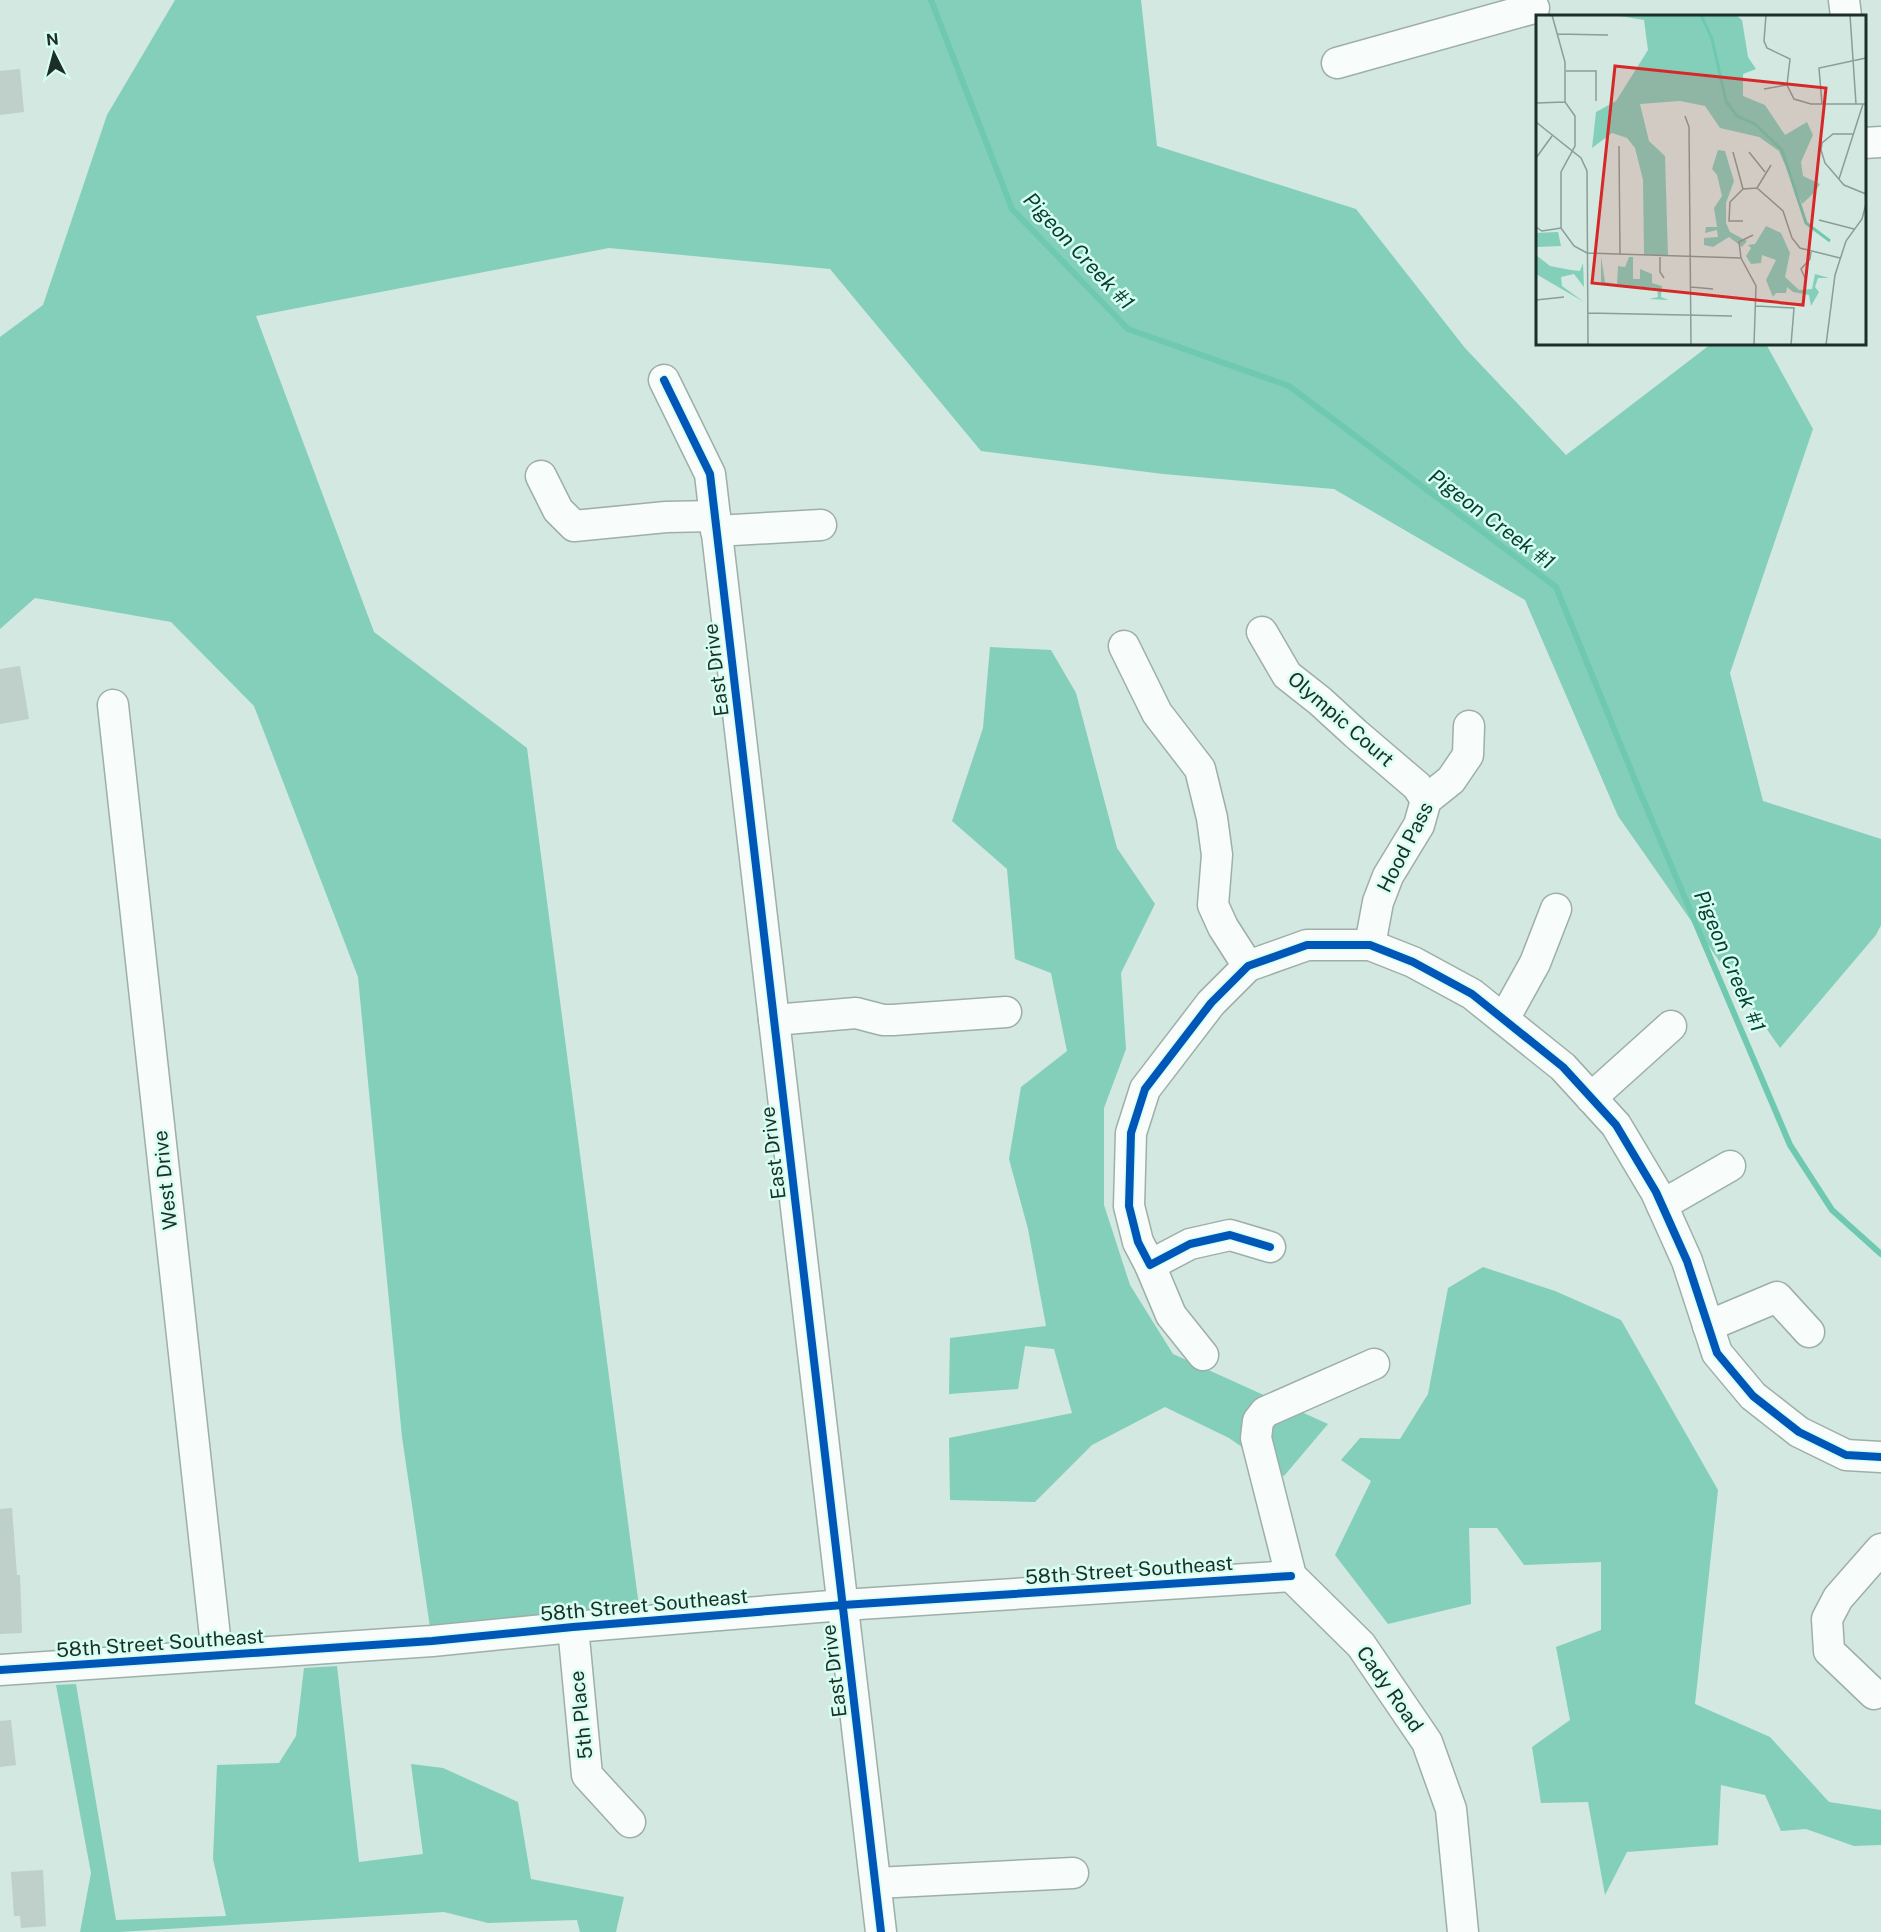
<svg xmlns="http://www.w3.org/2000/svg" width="1881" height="1932" viewBox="0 0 1881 1932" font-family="'Public Sans',sans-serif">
	<rect width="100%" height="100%" fill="#d2e8e0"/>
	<g fill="#83cfba">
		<polygon points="175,0 1141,0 1157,146 1356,209 1465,348 1566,455 1711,344 1766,344 1813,429 1730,673 1763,801 1881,839 1881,925 1876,935 1780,1048 1618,816 1525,600 1334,489 1163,474 981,451 830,269 609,248 256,316 374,632 527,748 641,1622 432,1641 402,1437 358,977 254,706 171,622 35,598 0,629 0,337 43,305 107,115"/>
		<polygon points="990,647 1051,650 1076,693 1117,848 1155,904 1121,973 1126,1049 1104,1108 1104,1205 1130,1285 1173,1354 1328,1424 1284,1476 1229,1438 1165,1407 1092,1445 1035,1502 950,1500 949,1438 1072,1413 1054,1349 1025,1346 1018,1389 949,1394 950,1338 1046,1326 1028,1229 1009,1159 1021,1087 1067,1051 1051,973 1015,959 1007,869 952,821 983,728"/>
		<polygon points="1483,1267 1555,1291 1621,1320 1718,1490 1695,1704 1770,1737 1829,1802 1881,1810 1881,1845 1854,1846 1806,1829 1781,1831 1765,1795 1721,1785 1718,1845 1627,1852 1605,1895 1588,1802 1541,1803 1532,1747 1570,1720 1556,1647 1601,1630 1601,1562 1524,1565 1497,1528 1469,1528 1471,1604 1388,1624 1335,1555 1371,1481 1341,1460 1360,1438 1400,1439 1428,1394 1448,1288"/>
		<polygon points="337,1666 359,1862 423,1854 411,1764 443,1768 518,1802 531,1879 624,1897 616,1932 580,1932 577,1920 488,1923 444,1912 119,1932 80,1932 91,1873 56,1685 76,1684 116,1920 226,1916 213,1859 217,1765 279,1763 296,1736 304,1668"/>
	</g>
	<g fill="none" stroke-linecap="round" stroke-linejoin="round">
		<polyline stroke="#6fc9b1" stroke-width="6" points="931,0 1012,209 1128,329 1289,386 1556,587 1642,797 1790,1145 1832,1210 1881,1254"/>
	</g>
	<g fill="#bed0c9">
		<polygon points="20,69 24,112 0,115 0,71"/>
		<polygon points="20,666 29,719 0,724 0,669"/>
		<polygon points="12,1508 17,1575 20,1575 22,1633 0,1634 0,1509"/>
		<polygon points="11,1720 16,1765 0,1767 0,1721"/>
		<polygon points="43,1870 46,1926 21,1928 20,1916 14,1916 11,1872"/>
	</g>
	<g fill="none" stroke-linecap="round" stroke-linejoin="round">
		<defs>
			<g id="minor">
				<polyline points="1844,0 1846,16"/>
				<polyline points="1337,63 1534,8"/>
				<polyline points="1864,143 1881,142"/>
				<polyline points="664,380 710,474 881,1932"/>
				<polyline points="541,476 558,510 574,526 666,517 715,516"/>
				<polyline points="716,531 821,525"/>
				<polyline points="1262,632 1287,675 1320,701 1356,734 1417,786 1426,800"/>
				<polyline points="1124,646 1157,713 1200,769 1212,818 1217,855 1213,905 1223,927 1248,966"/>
				<polyline points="113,705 217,1655"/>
				<polyline points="1370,945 1378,902 1388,876 1419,825 1426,800 1451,780 1468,755 1469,726"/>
				<polyline points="1504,1019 1535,963 1556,909"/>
				<polyline points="774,1020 856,1013 883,1020 893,1020 1006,1012"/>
				<polyline points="1591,1098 1671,1026"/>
				<polyline points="1662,1205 1730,1166"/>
				<polyline points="1270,1247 1230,1235 1190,1244 1150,1265 1138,1242 1129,1206 1131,1133 1145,1089 1211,1003 1248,966 1307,945 1370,945 1413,962 1472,994 1563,1067 1616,1125 1656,1192 1687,1261 1717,1353 1753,1396 1799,1432 1846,1455 1881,1457"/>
				<polyline points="1150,1265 1171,1315 1203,1355"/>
				<polyline points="1708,1326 1777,1297 1809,1332"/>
				<polyline points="1374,1364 1265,1412 1258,1421 1256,1438 1291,1576 1361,1645 1427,1742 1451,1809 1463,1932"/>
				<polyline points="573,1627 587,1775 630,1822"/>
				<polyline points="0,1670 432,1641 573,1627 843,1605 1291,1576"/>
				<polyline points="1874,1694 1829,1651 1827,1619 1838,1598 1881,1549"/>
				<polyline points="876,1883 1073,1873"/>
			</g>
		</defs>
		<use href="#minor" stroke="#9dafa8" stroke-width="33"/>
		<use href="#minor" stroke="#f8fcfa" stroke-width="30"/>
		<defs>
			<g id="cycleway">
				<polyline points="664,380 710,474 881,1932"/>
				<polyline points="1270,1247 1230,1235 1190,1244 1150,1265 1138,1242 1129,1206 1131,1133 1145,1089 1211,1003 1248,966 1307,945 1370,945 1413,962 1472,994 1563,1067 1616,1125 1656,1192 1687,1261 1717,1353 1753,1396 1799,1432 1846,1455 1881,1457"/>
				<polyline points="0,1670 432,1641 573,1627 843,1605 1291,1576"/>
			</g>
		</defs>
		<use href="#cycleway" stroke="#d6fff1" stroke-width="11"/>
		<use href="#cycleway" stroke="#0057b8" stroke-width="8"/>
	</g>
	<g text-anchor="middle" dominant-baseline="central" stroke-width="5" stroke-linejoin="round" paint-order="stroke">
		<g font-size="20" fill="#1d2d28" stroke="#d6fff1">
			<text transform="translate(716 670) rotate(-97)">East Drive</text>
			<text transform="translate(1341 719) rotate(41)">Olympic Court</text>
			<text transform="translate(1405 847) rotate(-63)">Hood Pass</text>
			<text transform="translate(773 1153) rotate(-97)">East Drive</text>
			<text transform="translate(165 1180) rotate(-96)">West Drive</text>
			<text transform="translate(1129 1570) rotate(-4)">58th Street Southeast</text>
			<text transform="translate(644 1605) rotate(-5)">58th Street Southeast</text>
			<text transform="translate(160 1643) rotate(-4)">58th Street Southeast</text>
			<text transform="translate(834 1671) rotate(-97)">East Drive</text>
			<text transform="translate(1390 1689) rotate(55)">Cady Road</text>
			<text transform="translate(581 1715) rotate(-96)">5th Place</text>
		</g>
		<g font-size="21" font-style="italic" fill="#073e31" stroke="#d6fff1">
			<text transform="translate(1079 251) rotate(47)">Pigeon Creek #1</text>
			<text transform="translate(1492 519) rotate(37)">Pigeon Creek #1</text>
			<text transform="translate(1730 961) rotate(67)">Pigeon Creek #1</text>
		</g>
	</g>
	<g transform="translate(1536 15)">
		<rect width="330" height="330" fill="#d2e8e0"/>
		<path d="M79,0h121l6,5 6,37 8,12 -13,5v22l22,9 20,30 22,-13 6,13 -12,27 2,14 17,8 -6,9 -12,11 -23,-53 -20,-14 -39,-9 -15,-22 -25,-5 -40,3 9,37 16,15 3,99h-24l-1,-75 -8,-32 -8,-10 -15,-5 -20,15 4,-36 20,-11 32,-51 -4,-30zM182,135l7,1 9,30 -8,22v20l4,9 17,9 -5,6 -13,-10 -16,10 -9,-2v-7l14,-1 -1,-7 -12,3 1,-6h11l-3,-19 8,-12 -5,-21 -5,-6zM230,211l15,7 9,20 -5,24 14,13 13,-1 3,-15 14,4h-11l-3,9 4,5 -8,14 -2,-11 -16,-3 -6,-5 -1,6h-10l-3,4 -7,-17 10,-20 -14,-5 -1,8 -10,1 -5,-8 5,-8 -3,-3 7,-1zM22,217l3,14 -25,1v-14zM0,240l14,11 21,4 9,1 3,-8 1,24 -10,-13 -13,3 1,9 22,16 -48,-28zM65,241l4,26 12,2 1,-18 7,1 4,-10h4v22h7v-10l12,5v9l10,3 -1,11 8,3 -20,-1 9,-2 -1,-9 -56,-4z" fill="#83cfba"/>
		<path fill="none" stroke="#6fc9b1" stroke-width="3" d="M165,0l11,24 14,62 11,15 18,8 27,26 24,73 24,18"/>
		<path fill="none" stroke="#8a9d96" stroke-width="1.5" d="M16,0l13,47v40l10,14v30l-14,26v56M230,0l-2,26 3,7 23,11 -3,26 7,14 17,5h55M314,0l6,89M21,19l51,1M30,56h30v30M228,74l23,-4M0,88l29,-1M286,89l-3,-36 47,-10M149,101l4,11 2,218M0,107l45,36 6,13 1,174M317,119h-20l-11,9 -1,7 4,13 19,22 22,9M83,131l1,108M197,137l10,37M213,137l16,20M0,143l16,-22M303,164l24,-75M221,173l14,-23M283,205l35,9M207,206h-14l1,-19 13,-13 14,-1 26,23 9,27 8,10 40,10M0,212l6,4 19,-3 13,18 13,7 154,5M217,220l-14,7 2,16 15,28 -2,59M124,240v17l4,6M269,263l-4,-9 9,-10 1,-7M155,272l22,2M0,285l28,-3M220,291l38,2 -3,37M52,298l144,3M290,330l9,-70 11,-34 16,-22 4,-15"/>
		<path fill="#d62828" fill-opacity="0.15" stroke="#d62828" stroke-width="3" d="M79,51l211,22 -23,217 -211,-22z"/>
		<rect width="330" height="330" fill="none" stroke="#1d2d28" stroke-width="3"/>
	</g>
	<g transform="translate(54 54) rotate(354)" stroke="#d6fff1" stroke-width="4.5" paint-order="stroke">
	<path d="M0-4.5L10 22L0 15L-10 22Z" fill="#1d2d28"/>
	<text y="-9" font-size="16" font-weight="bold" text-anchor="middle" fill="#1d2d28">N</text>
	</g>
</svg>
